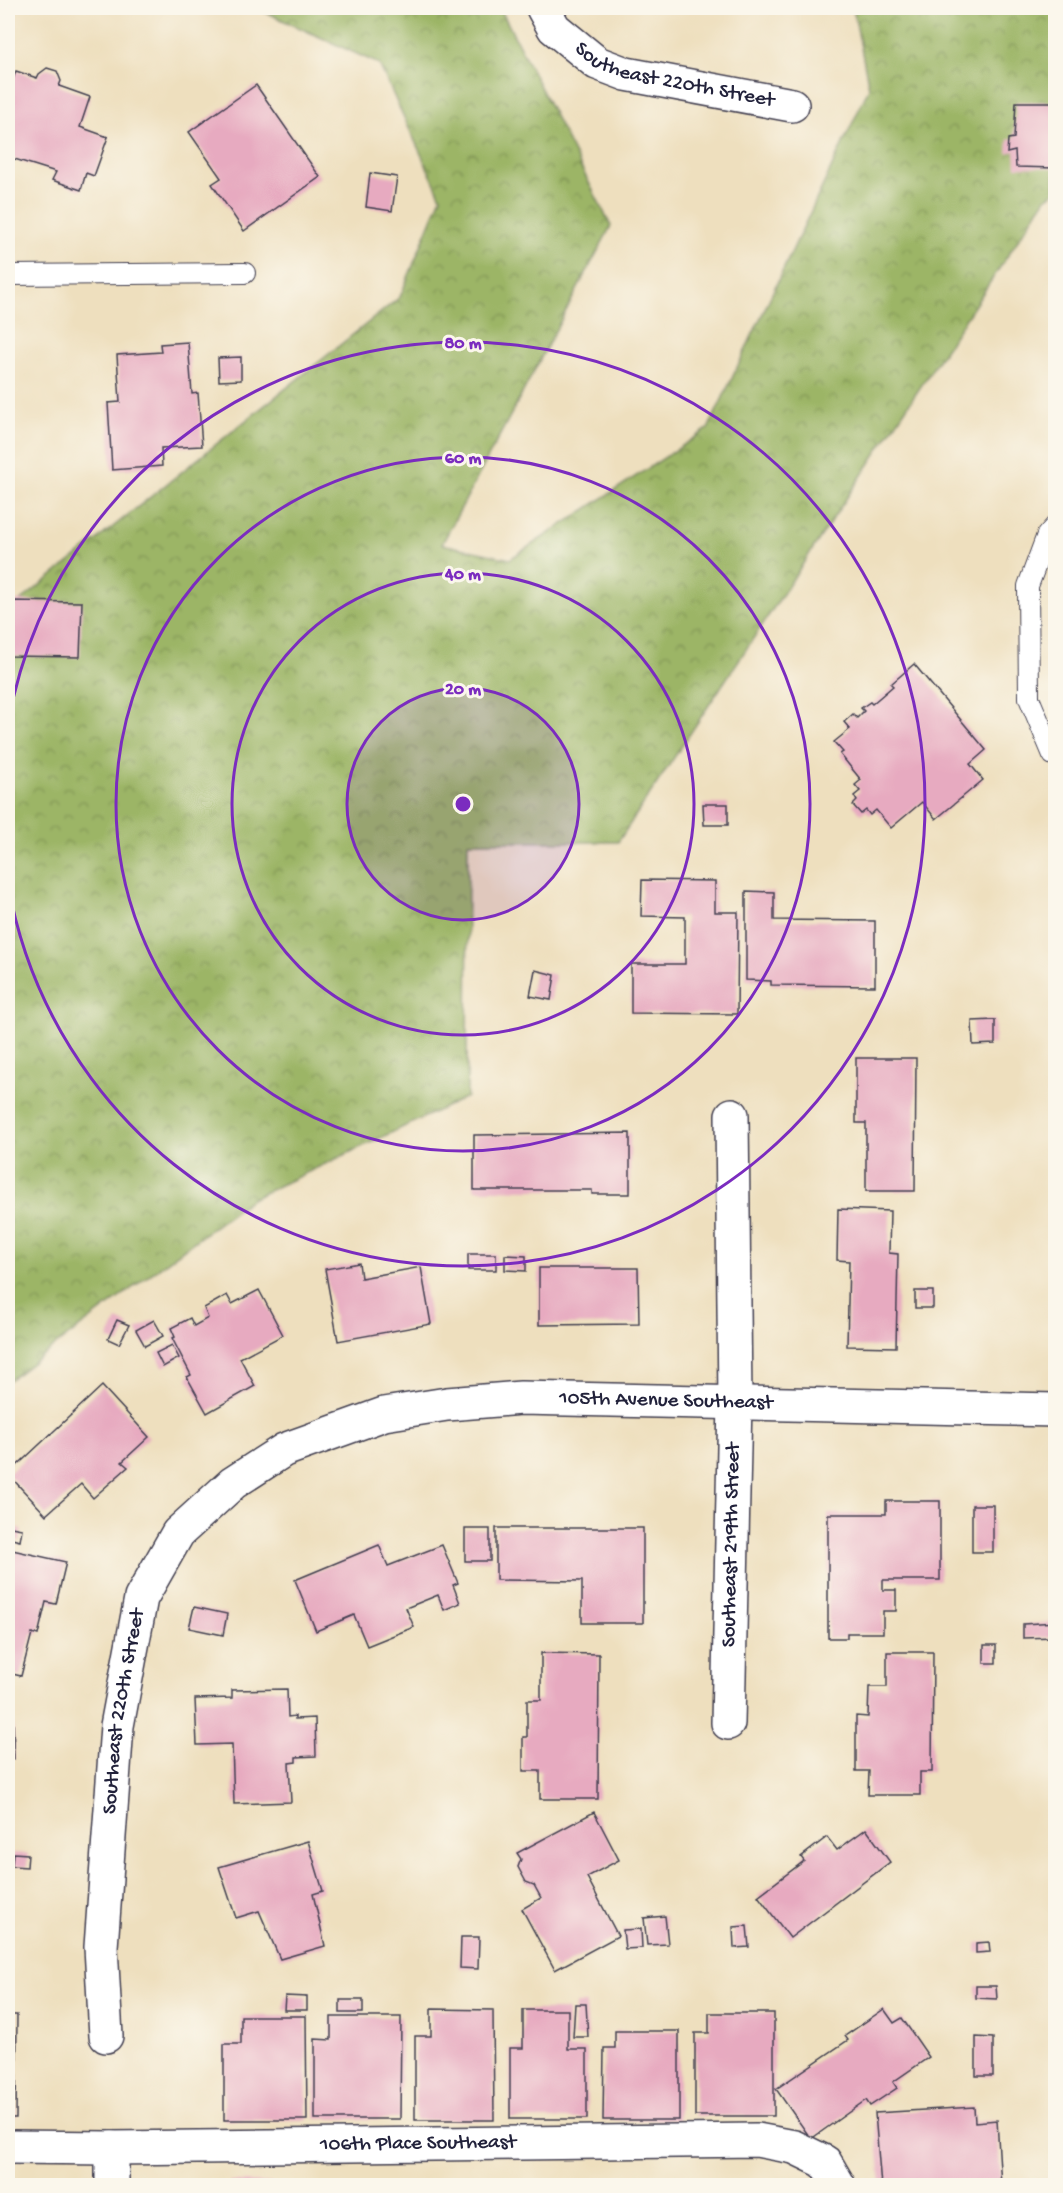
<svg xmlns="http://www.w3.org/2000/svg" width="1063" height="2193" viewBox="0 0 1063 2193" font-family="'Gochi Hand',sans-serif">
	<defs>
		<pattern id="forest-crowns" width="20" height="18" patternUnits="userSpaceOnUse" patternTransform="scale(1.5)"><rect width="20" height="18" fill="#9cb566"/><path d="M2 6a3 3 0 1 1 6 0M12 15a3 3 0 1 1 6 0" fill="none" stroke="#7f9355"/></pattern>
	</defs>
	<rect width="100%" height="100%" fill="#fbf7ec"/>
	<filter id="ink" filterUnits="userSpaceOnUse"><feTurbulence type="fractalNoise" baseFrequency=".0167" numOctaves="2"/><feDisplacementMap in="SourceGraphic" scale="12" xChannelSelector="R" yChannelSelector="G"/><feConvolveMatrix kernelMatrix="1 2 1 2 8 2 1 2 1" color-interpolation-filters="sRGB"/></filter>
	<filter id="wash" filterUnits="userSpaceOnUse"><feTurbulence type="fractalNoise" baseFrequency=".008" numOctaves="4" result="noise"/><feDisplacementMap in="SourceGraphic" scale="24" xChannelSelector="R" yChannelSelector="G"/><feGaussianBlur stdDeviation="1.35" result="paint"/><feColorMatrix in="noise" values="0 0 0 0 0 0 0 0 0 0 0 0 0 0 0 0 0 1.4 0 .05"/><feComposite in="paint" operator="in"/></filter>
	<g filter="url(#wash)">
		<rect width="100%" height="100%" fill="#eedfbe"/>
		<polygon fill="url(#forest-crowns)" stroke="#5f6c50" stroke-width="1.5" points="256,8 500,8 611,226 442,544 510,559 708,429 869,88 853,8 1055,8 1055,192 1046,198 618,842 468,842 467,1097 251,1199 8,1381 8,611 400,297 441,197 379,64"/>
		<g id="blocks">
			<g fill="#e7aac0">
				<polygon points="47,68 57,71 61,81 59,86 90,97 80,127 108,137 94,176 86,173 81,190 52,180 56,172 8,157 8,80 12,82 16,71 37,78 39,74"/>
				<polygon points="256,85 320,177 244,231 212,184 221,178 189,132"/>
				<polygon points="1016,102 1056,102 1056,168 1016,167 1015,151 1007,153 1008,139 1014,138"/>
				<polygon points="370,173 397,177 392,211 366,207"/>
				<polygon points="188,342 192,394 198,393 202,446 161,448 162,466 112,470 108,403 120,402 117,355 161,352 160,344"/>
				<polygon points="241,357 241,380 219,381 218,358"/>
				<polygon points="8,601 82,602 80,657 8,656"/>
				<polygon points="914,664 986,750 970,764 983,780 936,819 922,802 891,828 876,810 870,815 866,810 861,814 853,805 857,801 854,796 860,791 855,785 861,780 840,754 843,752 834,742 850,729 844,722 853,714 857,718 864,711 861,708 870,702 872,704 893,686 891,684"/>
				<polygon points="703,804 728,804 728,825 704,825"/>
				<polygon points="642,880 715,881 715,912 738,912 737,1014 631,1013 631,964 685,964 685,917 641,916"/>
				<polygon points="746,891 774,892 774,920 875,921 875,986 771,985 771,981 746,980"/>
				<polygon points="535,970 555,975 551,1000 530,996"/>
				<polygon points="995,1020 995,1044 973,1045 972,1021"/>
				<polygon points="856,1058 916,1058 915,1191 866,1191 866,1123 856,1123"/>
				<polygon points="630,1133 630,1194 592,1194 592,1190 474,1190 474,1135"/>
				<polygon points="838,1209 890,1211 889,1253 898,1254 896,1347 847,1346 849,1261 837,1260"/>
				<rect x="468" y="1254" width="28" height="16"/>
				<polygon points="505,1255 526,1256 526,1271 505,1270"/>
				<polygon points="359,1263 361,1278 421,1267 431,1324 338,1341 325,1269"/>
				<polygon points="539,1268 638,1268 639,1324 539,1325"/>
				<polygon points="259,1290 283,1335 240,1358 255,1386 207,1413 187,1377 191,1375 172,1338 175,1337 171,1328 190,1318 194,1326 208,1318 204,1308 227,1295 232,1304"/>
				<rect x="915" y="1291" width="18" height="17"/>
				<polygon points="117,1320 129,1325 119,1344 108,1339"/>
				<polygon points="154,1320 163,1336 145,1346 136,1330"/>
				<polygon points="172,1345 179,1358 163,1367 156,1353"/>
				<polygon points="102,1386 149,1437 122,1462 128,1467 93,1498 81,1484 46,1515 8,1474"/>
				<polygon points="886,1501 940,1501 940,1580 883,1580 883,1590 896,1590 896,1611 883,1611 883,1633 847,1633 847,1638 828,1638 828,1514 886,1514"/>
				<rect x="972" y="1505" width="21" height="47"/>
				<polygon points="11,1527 22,1529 20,1541 8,1538"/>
				<polygon points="496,1528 643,1528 643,1623 582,1623 582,1581 496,1580"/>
				<rect x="465" y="1529" width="25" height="32"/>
				<polygon points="379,1545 388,1566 442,1545 458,1583 453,1585 460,1603 444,1610 438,1595 406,1608 414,1627 367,1646 354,1615 316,1631 295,1580"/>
				<polygon points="8,1549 66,1562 56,1604 46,1602 38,1635 32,1633 21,1676 8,1673"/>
				<polygon points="194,1607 227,1614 223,1635 189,1628"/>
				<polygon points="1056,1622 1056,1637 1023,1638 1023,1624"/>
				<rect x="984" y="1645" width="12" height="18"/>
				<polygon points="887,1652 933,1652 932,1772 920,1772 920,1795 868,1795 869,1771 856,1771 856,1716 868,1717 869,1687 887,1687"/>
				<polygon points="541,1653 599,1654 598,1799 540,1799 540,1771 523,1771 523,1737 527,1737 527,1700 541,1700"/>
				<polygon points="287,1689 288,1717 295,1716 295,1719 315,1718 316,1756 296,1757 296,1762 289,1763 291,1802 234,1804 232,1744 197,1745 195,1699 232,1698 232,1690"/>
				<polygon points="13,1713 14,1759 8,1759 8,1714"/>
				<polygon points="594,1812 619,1860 587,1877 618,1936 555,1970 522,1909 541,1898 534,1885 526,1882 518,1867 521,1859 517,1853"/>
				<polygon points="866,1829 890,1862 790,1938 758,1896 804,1861 801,1857 827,1837 837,1850"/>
				<polygon points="308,1841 323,1891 313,1894 325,1946 280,1959 259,1911 236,1918 219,1867"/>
				<polygon points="13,1853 28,1854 27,1867 12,1866"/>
				<polygon points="665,1916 668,1944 647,1945 644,1918"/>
				<polygon points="747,1926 749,1947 734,1948 733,1927"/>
				<polygon points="641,1929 642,1948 625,1949 623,1930"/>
				<polygon points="461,1937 479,1937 478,1969 460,1968"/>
				<polygon points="989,1942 990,1952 976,1953 976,1943"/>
				<polygon points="976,1986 996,1986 997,1999 976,1998"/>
				<polygon points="285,1996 307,1997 307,2010 284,2010"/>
				<rect x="340" y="2000" width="23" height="13"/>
				<polygon points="575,2004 586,2004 588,2037 573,2037"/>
				<polygon points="431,2009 493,2010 494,2120 415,2120 415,2036 431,2036"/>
				<polygon points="884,2009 894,2023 902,2018 929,2057 893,2082 897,2088 870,2106 866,2100 811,2139 776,2089 848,2040 845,2036"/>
				<polygon points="523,2010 568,2010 568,2049 587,2049 587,2119 510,2119 510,2048 523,2048"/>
				<polygon points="709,2013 774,2013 774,2116 695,2116 695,2033 709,2033"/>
				<polygon points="8,2015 17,2015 16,2118 8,2118"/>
				<polygon points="241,2016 306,2016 307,2120 224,2120 224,2044 241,2044"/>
				<polygon points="331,2017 401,2017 400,2119 315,2119 315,2039 331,2040"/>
				<polygon points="615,2031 679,2031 679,2120 603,2120 604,2048 615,2048"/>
				<polygon points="976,2037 993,2038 993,2076 976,2076"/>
				<polygon points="974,2107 975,2122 997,2120 1001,2186 881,2186 875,2113"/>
				<polygon points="229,2182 271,2183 271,2186 229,2186"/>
			</g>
		</g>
	</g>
	<g filter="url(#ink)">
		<use href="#blocks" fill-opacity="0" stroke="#413e4f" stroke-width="1.5"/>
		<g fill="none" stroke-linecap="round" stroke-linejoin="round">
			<defs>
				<g id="service">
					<polyline points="8,275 245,273"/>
					<polyline points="1053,755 1029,698 1028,586 1047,535 1056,525"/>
				</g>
				<g id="minor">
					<path id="s1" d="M543,8l11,20 43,35 29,11 166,31"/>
					<path id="s2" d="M728,1723l7,-321 -3,-287"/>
					<path id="s3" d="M106,2036l-5,-89 16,-221 24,-128 37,-65 55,-50 51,-33 100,-36 63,-10 74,-6 535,12"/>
					<path id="s4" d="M8,2147l104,1 645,-8 37,7 31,15 14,24"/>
					<polyline points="112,2148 112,2186"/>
				</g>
			</defs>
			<use href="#service" stroke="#413e4f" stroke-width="22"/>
			<use href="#minor" stroke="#413e4f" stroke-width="36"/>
			<use href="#service" stroke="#fff" stroke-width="20"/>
			<use href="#minor" stroke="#fff" stroke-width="33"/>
		</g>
	</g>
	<circle cx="463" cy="804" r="116" fill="#7b2cbf" fill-opacity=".12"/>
	<g fill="none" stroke="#7b2cbf" stroke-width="3">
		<circle cx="463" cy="804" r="116"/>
		<circle cx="463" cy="804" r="231"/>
		<circle cx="463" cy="804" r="347"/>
		<path d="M8 724A462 462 0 1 1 8 884"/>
	</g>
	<g text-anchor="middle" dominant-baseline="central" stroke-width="6" stroke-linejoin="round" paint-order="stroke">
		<g font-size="21" fill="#22223b" stroke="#fbf7ec">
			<text stroke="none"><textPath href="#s1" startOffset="156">Southeast 220th Street</textPath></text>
			<text stroke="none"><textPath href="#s3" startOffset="1040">105th Avenue Southeast</textPath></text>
			<text stroke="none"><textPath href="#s2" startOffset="178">Southeast 219th Street</textPath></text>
			<text stroke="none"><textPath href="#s3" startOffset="326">Southeast 220th Street</textPath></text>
			<text stroke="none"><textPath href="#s4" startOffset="410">106th Place Southeast</textPath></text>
		</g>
	</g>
	<circle cx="463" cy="804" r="9" fill="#7b2cbf" stroke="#fbf7ec" stroke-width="3"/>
	<g font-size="18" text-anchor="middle" font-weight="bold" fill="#7b2cbf" stroke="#fbf7ec" stroke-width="6" stroke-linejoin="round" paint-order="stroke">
		<text x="463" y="348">80 m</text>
		<text x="463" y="463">60 m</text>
		<text x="463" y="579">40 m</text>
		<text x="463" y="694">20 m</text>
	</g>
	<rect width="1063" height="2193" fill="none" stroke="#fbf7ec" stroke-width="30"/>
</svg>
